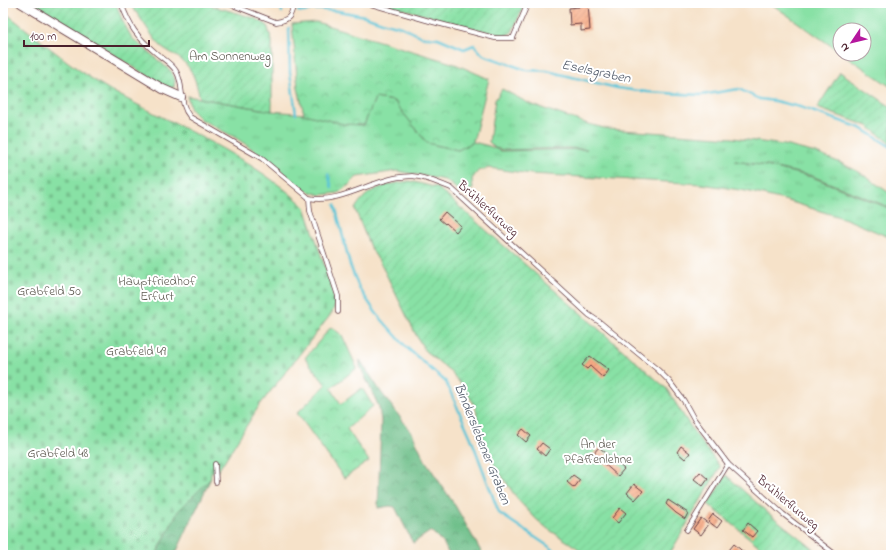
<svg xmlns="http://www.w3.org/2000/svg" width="894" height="558" viewBox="0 0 894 558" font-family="'Indie Flower',sans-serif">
	<defs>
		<pattern id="grass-tufts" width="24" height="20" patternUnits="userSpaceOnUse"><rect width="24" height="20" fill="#88e1a5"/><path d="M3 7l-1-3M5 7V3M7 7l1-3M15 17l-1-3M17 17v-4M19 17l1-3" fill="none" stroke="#77c18e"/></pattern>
		<pattern id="forest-crowns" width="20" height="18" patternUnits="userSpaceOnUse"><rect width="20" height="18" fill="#6ebf8a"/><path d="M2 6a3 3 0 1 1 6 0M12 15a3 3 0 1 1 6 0" fill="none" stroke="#5c9b71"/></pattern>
		<pattern id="cemetery-stones" width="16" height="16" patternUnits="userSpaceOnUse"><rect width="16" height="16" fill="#88e1a5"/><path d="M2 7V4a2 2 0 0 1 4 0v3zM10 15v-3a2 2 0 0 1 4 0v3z" fill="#77c18e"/></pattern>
		<pattern id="park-crowns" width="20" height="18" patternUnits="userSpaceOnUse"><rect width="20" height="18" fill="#88e1a5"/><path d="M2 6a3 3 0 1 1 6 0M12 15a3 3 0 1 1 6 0" fill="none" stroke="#77c18e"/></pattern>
		<pattern id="garden-furrows" width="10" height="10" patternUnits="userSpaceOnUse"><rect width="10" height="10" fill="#88e1a5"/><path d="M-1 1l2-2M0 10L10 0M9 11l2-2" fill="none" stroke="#77c18e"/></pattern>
		<pattern id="building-hatch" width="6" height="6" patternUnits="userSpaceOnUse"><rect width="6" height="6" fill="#f8ab85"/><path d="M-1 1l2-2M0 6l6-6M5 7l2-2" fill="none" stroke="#cb8b6d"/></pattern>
	</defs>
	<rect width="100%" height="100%" fill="#fff"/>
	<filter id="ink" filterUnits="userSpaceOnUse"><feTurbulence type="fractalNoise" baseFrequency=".025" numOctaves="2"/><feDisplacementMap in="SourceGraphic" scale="8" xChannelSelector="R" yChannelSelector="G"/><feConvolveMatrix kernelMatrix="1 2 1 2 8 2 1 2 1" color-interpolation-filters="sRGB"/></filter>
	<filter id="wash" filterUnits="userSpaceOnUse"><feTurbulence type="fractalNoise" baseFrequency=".012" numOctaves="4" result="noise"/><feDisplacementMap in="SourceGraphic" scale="16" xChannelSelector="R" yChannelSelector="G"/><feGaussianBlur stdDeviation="0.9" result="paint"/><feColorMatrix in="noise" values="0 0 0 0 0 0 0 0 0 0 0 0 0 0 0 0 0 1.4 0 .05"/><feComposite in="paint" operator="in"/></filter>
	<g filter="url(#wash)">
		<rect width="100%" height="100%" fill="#f6e2c9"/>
		<polygon fill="url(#grass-tufts)" stroke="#698068" points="502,89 530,104 588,124 608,129 733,138 784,145 816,153 841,163 859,172 891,194 891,208 812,176 767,166 735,161 766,166 812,177 891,209 891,238 846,219 788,201 746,191 702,184 531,174 489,168 478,171 472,179 473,189 462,193 445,180 397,171 357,177 349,185 338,193 321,195 304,190 270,161 236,138 200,119 191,110 187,96 272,111 305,114 343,124 364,125 375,98 394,101 427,143 458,150 473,142 489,146 501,151 587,149 568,148 503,150 495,148 489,142 495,100"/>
		<g fill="url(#forest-crowns)" stroke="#5c6f5a">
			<polygon points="360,360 381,392 412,433 425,460 456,507 483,555 449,555 444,544 431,531 413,543 395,507 390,506 378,508 381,421 379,407 360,366"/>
			<polygon points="211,478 175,555 156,555 178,511"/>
		</g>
		<path fill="url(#cemetery-stones)" stroke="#698068" d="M3,11c35,27 69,57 107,79 65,36 140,65 195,117l27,81 3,17 -3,8 -73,93 -41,65 -7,1v6l-33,33 -22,44h-153z"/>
		<g fill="url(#park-crowns)" stroke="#698068">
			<polygon points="316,22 455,64 489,79 473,142 458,150 427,143 394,101 375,98 364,125 343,124 304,114 298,88 292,24"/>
			<polygon points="331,327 342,335 357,368 331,388 341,404 362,388 373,406 347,429 369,461 344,478 297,413 326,385 305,358"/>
		</g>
		<g fill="url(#garden-furrows)" stroke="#698068">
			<polygon points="30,3 116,3 122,20 132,38 171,71 175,80 174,87 168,88 151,78"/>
			<path d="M128,3h81l4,3 41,12 13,7 5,16v70l-72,-13c-5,-19 -7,-31 -24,-42 -6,-4 -14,-8 -18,-13 -11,-13 -18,-28 -30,-40z"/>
			<polygon points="380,3 525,3 512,32 507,35 500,35"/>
			<polygon points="840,72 891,107 891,144 868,126 817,108"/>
			<path d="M410,181l28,7 228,200 28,44 26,35 -51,88h-85l-8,-8 -28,-18 -12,-10 -18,-19 -29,-43 -11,-21 -1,-23 -4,-11 -13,-19 -11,-13 -24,-19 -9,-16 -34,-69 -12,-19 -15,-38c12,-22 33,-25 55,-28z"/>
			<polygon points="726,475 767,512 821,555 770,555 708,504"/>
		</g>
		<polygon fill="#88e1a5" stroke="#698068" points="770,3 891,3 891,87 843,54 864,54 864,30 840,30 840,52"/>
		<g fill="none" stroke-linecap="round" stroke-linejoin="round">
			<g stroke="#5cc5d8" stroke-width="2.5">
				<polyline points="280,3 282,12"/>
				<polyline points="280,3 287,8"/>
				<polyline points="298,11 304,12 312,9 338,11 365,16 385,23 402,27 422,37 438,38 464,49 474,45 483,55 526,70 547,71 617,88 647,92 701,95 739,89 759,99 775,101 800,107 861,128 891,147"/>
				<polyline points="289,28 290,73 296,114"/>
				<polyline points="328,174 332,188"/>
				<polyline points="335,205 350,265 359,288 376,313 406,347 446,382 471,438 499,513 551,548 558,555"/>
			</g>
		</g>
		<g id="blocks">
			<g fill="url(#building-hatch)">
				<polygon points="579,3 588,3 590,30 581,31 581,24 570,25 569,8 579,7"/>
				<polygon points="445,212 461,226 456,232 446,223 445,224 439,219"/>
				<polygon points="590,356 609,370 603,378 590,366 587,369 582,365"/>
				<polygon points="523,429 531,436 526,442 518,435"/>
				<polygon points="542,443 550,449 545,456 537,449"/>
				<polygon points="681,446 690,453 685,459 677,452"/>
				<polygon points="599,447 624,469 618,476 593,454"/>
				<polygon points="700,472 708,479 703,486 694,479"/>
				<polygon points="573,475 580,480 574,488 567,482"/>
				<polygon points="634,484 643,491 635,500 627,493"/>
				<polygon points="668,500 688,513 685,519 676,513 666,504"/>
				<polygon points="620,508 626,513 618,523 612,518"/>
				<polygon points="713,514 722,521 717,528 708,521"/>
				<polygon points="701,518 709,524 701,535 693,529"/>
				<polygon points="748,523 757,531 752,537 743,530"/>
				<polygon points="734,544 747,555 725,555"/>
			</g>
		</g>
	</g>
	<g filter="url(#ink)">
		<use href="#blocks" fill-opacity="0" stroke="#643c43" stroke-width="1"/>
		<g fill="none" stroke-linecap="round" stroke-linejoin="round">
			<defs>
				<g id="lane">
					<path d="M121,3c9,24 15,33 35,50 6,5 16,11 20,18 9,14 2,32 14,46l71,41 48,40c30,6 61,-17 91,-21 4,0 8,-1 12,-1 13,1 27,7 39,12l138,127 12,8 57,47 11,11 15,20 10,18 34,45 55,50 53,41"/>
					<path d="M227,3l49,19c14,-2 15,-6 18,-19"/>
					<polyline points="367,3 433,22 495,38 513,38 528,3"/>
					<polyline points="309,198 310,211 338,296 338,312"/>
					<polyline points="215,464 216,482"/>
					<polyline points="687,530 728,464"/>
				</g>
				<polyline id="street" points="21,3 163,89 181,97"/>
			</defs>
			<use href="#lane" stroke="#643c43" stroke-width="5.5"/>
			<use href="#street" stroke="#643c43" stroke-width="10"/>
			<use href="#lane" stroke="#fff" stroke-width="4"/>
			<use href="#street" stroke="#fff" stroke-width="8"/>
		</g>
	</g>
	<g text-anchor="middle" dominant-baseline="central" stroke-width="4" stroke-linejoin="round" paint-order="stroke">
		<g font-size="13" fill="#5d5950" stroke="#fff">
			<text x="230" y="56">Am Sonnenweg</text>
			<text x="157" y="281">Hauptfriedhof<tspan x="157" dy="15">Erfurt</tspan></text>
			<text x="49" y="291">Grabfeld 50</text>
			<text x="136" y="351">Grabfeld 49</text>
			<text x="598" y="444">An der<tspan x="598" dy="15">Pfaffenlehne</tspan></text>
			<text x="58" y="453">Grabfeld 48</text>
		</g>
		<g font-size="13" fill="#4a1f2b" stroke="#fff">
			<text transform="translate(488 209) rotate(42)">Brühlerflurweg</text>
			<text transform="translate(788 503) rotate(40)">Brühlerflurweg</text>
		</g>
		<g font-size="14" font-style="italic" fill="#505968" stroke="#fff">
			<text transform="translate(596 72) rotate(12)">Eselsgraben</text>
			<text transform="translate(482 444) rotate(68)">Binderslebener Graben</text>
		</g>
	</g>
	<rect width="894" height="558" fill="none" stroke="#fff" stroke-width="16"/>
	<g transform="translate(852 42) rotate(235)"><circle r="19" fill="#ffffff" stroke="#b7a5aa"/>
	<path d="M0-3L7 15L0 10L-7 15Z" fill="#b5179e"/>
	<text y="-6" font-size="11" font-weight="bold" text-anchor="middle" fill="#4a1f2b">N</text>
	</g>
	<path d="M24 40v6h125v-6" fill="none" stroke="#4a1f2b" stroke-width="2"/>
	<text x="30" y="40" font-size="12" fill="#4a1f2b" stroke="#ffffff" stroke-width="3" paint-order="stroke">100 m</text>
</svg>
